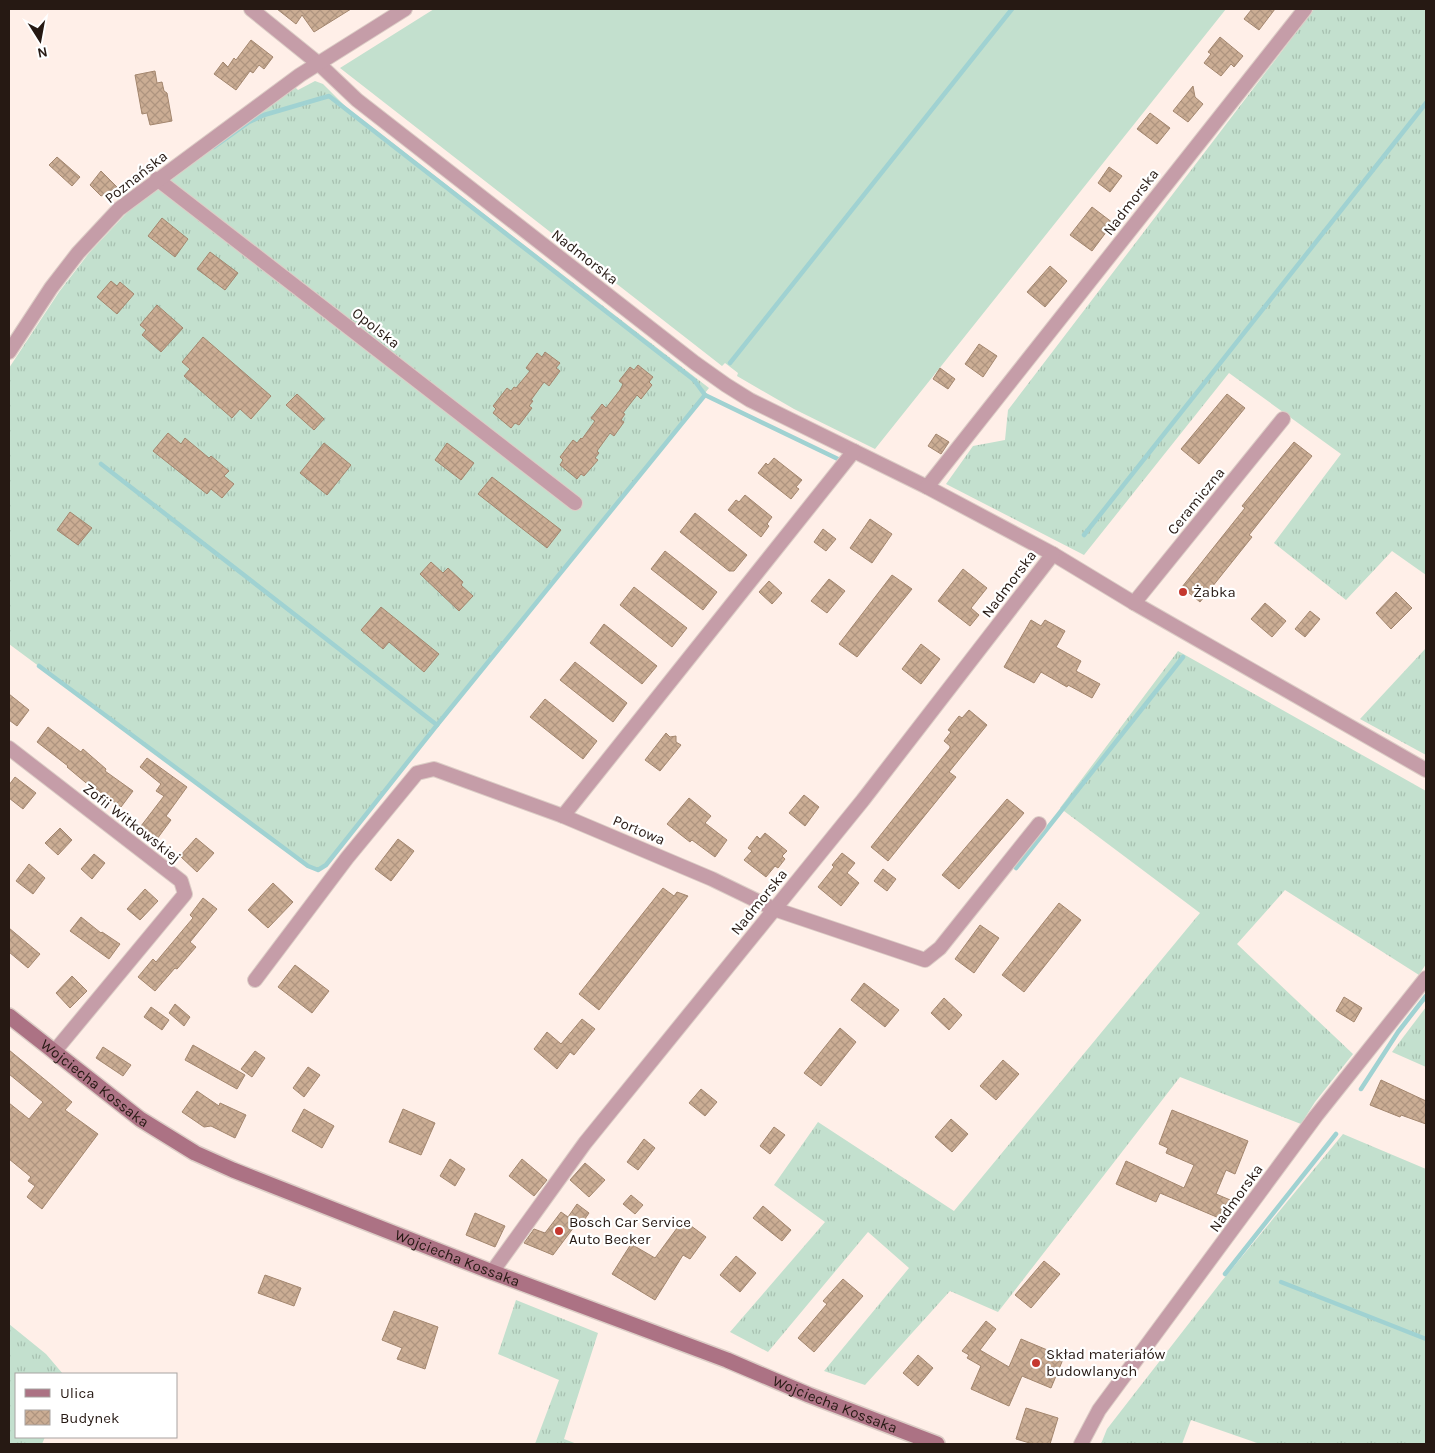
<svg xmlns="http://www.w3.org/2000/svg" width="1435" height="1453" viewBox="0 0 1435 1453" font-family="Karla,sans-serif">
	<defs>
		<pattern id="grass-tufts" width="24" height="20" patternUnits="userSpaceOnUse" patternTransform="scale(1.25)"><rect width="24" height="20" fill="#c3e0ce"/><path d="M3 7l-1-3M5 7V3M7 7l1-3M15 17l-1-3M17 17v-4M19 17l1-3" fill="none" stroke="#a7c0b0"/></pattern>
		<pattern id="building-cross-hatch" width="8" height="8" patternUnits="userSpaceOnUse" patternTransform="scale(1.25)"><rect width="8" height="8" fill="#cbad94"/><path d="M0 0l8 8M0 8l8-8" fill="none" stroke="#ae947f"/></pattern>
	</defs>
	<rect width="100%" height="100%" fill="#ffefe8"/>
	<g fill="url(#grass-tufts)">
		<polygon points="1314,9 1426,9 1426,575 1392,551 1346,600 1274,543 1341,454 1229,373 1084,555 946,484 973,446 1005,440 1008,410"/>
		<polygon points="315,81 323,84 346,107 709,388 326,865 318,870 308,866 9,644 9,368 59,292 89,253 134,205 295,87 298,90"/>
		<polygon points="1426,648 1426,755 1360,719"/>
		<polygon points="1178,651 1426,791 1426,964 1419,975 1285,890 1237,944 1353,1054 1315,1102 1301,1124 1180,1077 998,1312 950,1291 865,1385 824,1371 909,1268 868,1232 768,1352 730,1332 825,1222 774,1185 818,1122 954,1211 1200,913 1060,808"/>
		<polygon points="1426,1007 1426,1067 1392,1052"/>
		<polygon points="1343,1134 1426,1169 1426,1444 1260,1444 1191,1420 1182,1444 1101,1444 1107,1429 1221,1282"/>
		<polygon points="516,1300 598,1333 564,1439 577,1444 535,1444 559,1380 498,1354"/>
		<polygon points="9,1324 46,1354 63,1374 16,1374 16,1437 45,1437 42,1444 9,1444"/>
	</g>
	<polygon fill="#c3e0ce" points="434,9 1226,9 875,449 794,409 737,376 738,373 725,363 722,366 340,68"/>
	<g fill="none" stroke-linecap="round" stroke-linejoin="round">
		<g stroke="#a0d2d2" stroke-width="4.5">
			<polyline points="214,147 249,122 264,115 329,96 694,380 705,395 840,460"/>
			<polyline points="730,363 1012,9"/>
			<polyline points="101,464 437,725"/>
			<polyline points="1084,535 1426,103"/>
			<polyline points="39,666 308,866 318,870 326,865 437,725 705,395"/>
			<polyline points="1016,868 1183,657"/>
			<polyline points="1361,1089 1398,1032 1426,996"/>
			<polyline points="1225,1274 1336,1134"/>
			<polyline points="1281,1282 1426,1339"/>
		</g>
	</g>
	<g fill="url(#building-cross-hatch)" stroke="#a3866e">
		<polygon points="277,9 351,9 314,32 302,15 296,24"/>
		<polygon points="1252,9 1275,9 1259,30 1244,19"/>
		<polygon points="1220,37 1243,56 1234,67 1231,64 1221,76 1204,63 1211,54 1208,52"/>
		<polygon points="251,40 273,57 264,69 259,65 253,73 250,71 236,90 214,74 223,62 228,67 234,58 236,60"/>
		<polygon points="155,71 157,83 162,82 164,91 167,93 172,121 150,125 147,113 142,114 135,75"/>
		<polygon points="1193,86 1195,97 1203,104 1188,122 1173,111"/>
		<polygon points="1150,113 1170,128 1157,144 1137,129"/>
		<polygon points="57,157 80,177 72,186 49,165"/>
		<polygon points="1109,167 1122,176 1110,192 1098,183"/>
		<polygon points="101,171 117,187 101,196 90,185"/>
		<polygon points="1092,207 1113,223 1092,251 1070,235"/>
		<polygon points="162,218 188,239 175,257 148,236"/>
		<polygon points="210,252 238,273 225,290 197,269"/>
		<polygon points="1050,266 1067,281 1045,307 1027,292"/>
		<polygon points="111,281 117,286 120,282 134,294 117,314 97,297"/>
		<polygon points="157,305 183,328 161,352 142,335 146,330 140,325"/>
		<polygon points="203,337 271,396 251,419 240,409 232,418 184,376 190,369 182,362"/>
		<polygon points="979,344 997,356 983,377 965,364"/>
		<polygon points="545,352 560,363 556,368 560,371 549,386 544,382 531,400 533,401 529,406 532,408 519,425 515,423 511,428 493,413 496,409 493,406 507,388 511,391 514,387 516,388 530,371 526,368 537,353 542,357"/>
		<polygon points="638,365 653,377 649,382 652,385 641,399 637,395 623,413 625,414 621,420 624,422 614,436 610,433 597,451 599,453 595,458 598,460 584,476 581,474 577,479 560,465 563,460 560,457 573,440 577,443 581,438 582,439 595,421 591,418 602,404 606,408 620,390 623,384 619,381 630,367 634,370"/>
		<polygon points="940,368 955,379 948,389 933,379"/>
		<polygon points="297,394 324,419 314,430 286,405"/>
		<polygon points="1227,394 1245,408 1199,464 1181,449"/>
		<polygon points="168,433 181,444 185,438 209,458 211,456 229,471 224,476 234,484 222,498 211,489 207,494 153,451"/>
		<polygon points="936,434 949,442 941,454 928,446"/>
		<polygon points="1294,442 1312,456 1249,535 1252,537 1200,602 1182,587 1245,508 1242,506"/>
		<polygon points="324,443 351,465 327,495 300,473"/>
		<polygon points="447,443 474,463 461,480 435,460"/>
		<polygon points="774,458 802,480 796,487 799,489 791,499 758,473 766,463 768,465"/>
		<polygon points="492,477 561,530 547,548 478,494"/>
		<polygon points="745,495 772,517 767,524 769,526 761,537 728,510 736,500 739,502"/>
		<polygon points="70,512 92,528 78,545 57,530"/>
		<polygon points="695,513 747,555 734,571 729,571 680,532"/>
		<polygon points="870,519 892,534 872,563 850,548"/>
		<polygon points="823,529 836,539 826,551 814,542"/>
		<polygon points="665,551 717,592 703,610 651,569"/>
		<polygon points="431,562 443,573 448,568 463,582 461,585 473,596 459,611 420,574"/>
		<polygon points="963,569 987,588 971,608 979,615 970,626 938,601"/>
		<polygon points="892,575 912,589 857,657 839,644"/>
		<polygon points="829,579 845,591 827,613 811,601"/>
		<polygon points="769,581 782,593 772,604 759,592"/>
		<polygon points="634,587 687,628 672,647 620,605"/>
		<polygon points="1396,592 1412,608 1391,629 1376,613"/>
		<polygon points="1265,603 1286,621 1272,637 1251,619"/>
		<polygon points="381,607 439,654 424,672 389,642 383,649 361,630"/>
		<polygon points="1310,611 1320,619 1305,637 1295,629"/>
		<polygon points="1031,620 1041,626 1045,620 1065,631 1056,647 1081,661 1076,671 1100,684 1092,698 1068,685 1067,687 1041,672 1034,683 1004,667"/>
		<polygon points="604,624 657,666 642,684 590,643"/>
		<polygon points="921,644 940,659 921,684 902,669"/>
		<polygon points="575,662 627,703 613,722 560,680"/>
		<polygon points="9,694 29,710 17,726 9,720"/>
		<polygon points="545,699 597,741 583,759 530,717"/>
		<polygon points="969,710 987,725 949,772 956,777 888,861 871,847 950,748 950,746 944,741 951,732 948,730 959,716 962,718"/>
		<polygon points="48,727 81,752 83,749 106,769 105,771 133,791 121,807 92,786 91,787 67,767 68,766 37,742"/>
		<polygon points="666,733 670,737 676,736 676,742 681,745 660,771 645,760"/>
		<polygon points="147,758 187,787 166,816 171,820 157,839 141,826 164,796 156,791 161,784 140,767"/>
		<polygon points="15,777 36,793 23,809 9,798 9,785"/>
		<polygon points="804,795 819,807 805,826 789,813"/>
		<polygon points="689,798 711,816 705,823 727,840 715,857 692,840 690,842 667,824"/>
		<polygon points="1007,799 1024,813 959,889 942,875"/>
		<polygon points="60,828 72,840 58,855 45,843"/>
		<polygon points="765,833 787,851 782,856 785,859 778,868 775,866 766,877 744,860 752,851 748,848 757,836 760,839"/>
		<polygon points="196,838 214,853 197,872 180,856"/>
		<polygon points="398,839 414,851 391,881 375,869"/>
		<polygon points="842,853 855,863 847,873 859,883 841,906 818,887 834,867 832,865"/>
		<polygon points="94,854 105,863 92,879 81,869"/>
		<polygon points="29,864 45,878 33,894 16,881"/>
		<polygon points="883,869 896,879 887,891 874,881"/>
		<polygon points="273,883 293,902 268,928 248,910"/>
		<polygon points="663,888 674,896 677,892 688,896 599,1010 579,994"/>
		<polygon points="145,889 158,901 140,920 127,909"/>
		<polygon points="203,898 217,909 190,942 196,947 177,969 175,968 155,991 138,977 153,959 156,962 193,918 190,915"/>
		<polygon points="1059,903 1081,920 1024,992 1002,975"/>
		<polygon points="81,917 101,933 102,932 120,944 109,959 70,931"/>
		<polygon points="980,925 999,938 974,973 955,959"/>
		<polygon points="9,928 40,954 28,968 9,952"/>
		<polygon points="295,965 329,991 312,1013 278,987"/>
		<polygon points="72,976 87,991 70,1008 56,993"/>
		<polygon points="864,983 899,1010 885,1027 851,1000"/>
		<polygon points="1344,997 1362,1008 1354,1022 1336,1011"/>
		<polygon points="944,998 962,1015 949,1030 931,1013"/>
		<polygon points="175,1004 190,1017 184,1026 169,1013"/>
		<polygon points="151,1007 169,1020 162,1030 144,1017"/>
		<polygon points="582,1019 595,1029 574,1055 570,1052 557,1069 534,1049 547,1032 561,1044"/>
		<polygon points="840,1028 856,1042 821,1086 804,1073"/>
		<polygon points="193,1045 245,1075 237,1089 185,1060"/>
		<polygon points="103,1047 131,1065 123,1076 96,1058"/>
		<polygon points="9,1050 72,1102 65,1110 98,1134 42,1209 27,1197 35,1186 28,1181 31,1177 9,1159 9,1103 29,1119 43,1102 9,1074"/>
		<polygon points="255,1051 265,1058 252,1077 241,1069"/>
		<polygon points="1003,1060 1019,1074 996,1100 980,1086"/>
		<polygon points="308,1067 320,1075 304,1097 293,1088"/>
		<polygon points="1381,1080 1426,1101 1426,1124 1401,1115 1400,1117 1370,1105"/>
		<polygon points="701,1089 717,1102 705,1116 689,1103"/>
		<polygon points="197,1091 219,1106 220,1103 246,1115 235,1138 211,1126 204,1127 182,1112"/>
		<polygon points="304,1109 334,1126 322,1148 292,1131"/>
		<polygon points="403,1109 435,1123 421,1155 389,1142"/>
		<polygon points="1172,1110 1248,1141 1235,1174 1226,1170 1216,1194 1235,1202 1229,1216 1221,1212 1219,1218 1160,1193 1156,1202 1116,1184 1126,1161 1184,1188 1194,1165 1166,1153 1168,1148 1159,1144"/>
		<polygon points="951,1119 968,1134 952,1152 935,1137"/>
		<polygon points="774,1127 785,1135 770,1154 760,1146"/>
		<polygon points="644,1139 655,1148 638,1170 627,1162"/>
		<polygon points="450,1159 465,1169 455,1186 440,1176"/>
		<polygon points="522,1159 547,1180 534,1196 509,1176"/>
		<polygon points="585,1163 605,1180 589,1197 570,1180"/>
		<polygon points="631,1195 643,1205 635,1214 623,1204"/>
		<polygon points="577,1204 589,1213 580,1226 577,1223 553,1255 524,1243 534,1229 545,1233 561,1212 568,1217"/>
		<polygon points="763,1206 791,1230 782,1241 753,1218"/>
		<polygon points="475,1213 505,1226 495,1247 466,1235"/>
		<polygon points="683,1220 706,1237 690,1259 683,1255 655,1300 612,1274 631,1244 655,1258"/>
		<polygon points="736,1256 756,1273 740,1292 720,1275"/>
		<polygon points="1044,1261 1060,1274 1031,1308 1015,1295"/>
		<polygon points="265,1275 301,1288 294,1306 258,1293"/>
		<polygon points="843,1279 863,1296 814,1352 798,1338 827,1304 823,1301"/>
		<polygon points="394,1311 438,1327 425,1369 397,1359 402,1348 382,1340"/>
		<polygon points="986,1321 996,1329 980,1350 1009,1367 1021,1339 1064,1357 1051,1388 1022,1376 1009,1406 971,1389 981,1366 967,1358 969,1355 962,1351"/>
		<polygon points="918,1355 933,1368 918,1386 903,1373"/>
		<polygon points="1026,1408 1058,1418 1050,1444 1033,1444 1016,1439"/>
	</g>
	<g fill="none" stroke-linecap="round" stroke-linejoin="round">
		<defs>
			<g id="street">
				<polyline points="251,9 319,64 357,100 695,363 726,385 750,400 927,487 1053,554 1134,603 1426,770"/>
				<polyline points="157,179 575,503"/>
				<polyline points="9,352 51,288 78,253 119,209 300,75 405,9"/>
				<polyline points="927,487 1305,9"/>
				<polyline points="1134,603 1283,419"/>
				<polyline points="9,748 181,881 185,894 54,1052"/>
				<polyline points="563,816 854,451"/>
				<polyline points="255,980 347,858 417,773 434,769 563,816 712,879 774,909 925,960 940,948 1039,824"/>
				<polyline points="492,1272 585,1143 863,800 1053,554"/>
				<polyline points="1081,1444 1099,1410 1316,1116 1426,978"/>
			</g>
			<g id="secondary">
				<path id="s1" d="M9,1016l131,103 55,34 38,17 259,102 235,88 82,35 128,49"/>
			</g>
		</defs>
		<use href="#street" stroke="#dccdc6" stroke-width="16"/>
		<use href="#secondary" stroke="#dccdc6" stroke-width="18"/>
		<use href="#street" stroke="#c59da8" stroke-width="14"/>
		<use href="#secondary" stroke="#ac7284" stroke-width="15"/>
	</g>
	<g fill="#c5372e" stroke="#fff" stroke-width="2">
		<circle cx="1183" cy="592" r="5"/>
		<circle cx="559" cy="1231" r="5"/>
		<circle cx="1036" cy="1363" r="5"/>
	</g>
	<g text-anchor="middle" dominant-baseline="central" stroke-width="4.5" stroke-linejoin="round" paint-order="stroke">
		<g font-size="15" fill="#261913" stroke="#fff">
			<text transform="translate(136 177) rotate(-38)">Poznańska</text>
			<text transform="translate(1131 202) rotate(-52)">Nadmorska</text>
			<text transform="translate(585 257) rotate(38)">Nadmorska</text>
			<text transform="translate(376 328) rotate(38)">Opolska</text>
			<text transform="translate(1196 501) rotate(-51)">Ceramiczna</text>
			<text transform="translate(1009 584) rotate(-53)">Nadmorska</text>
			<text transform="translate(132 823) rotate(38)">Zofii Witkowskiej</text>
			<text transform="translate(639 830) rotate(23)">Portowa</text>
			<text transform="translate(759 902) rotate(-51)">Nadmorska</text>
			<text stroke="none"><textPath href="#s1" startOffset="109">Wojciecha Kossaka</textPath></text>
			<text transform="translate(1236 1198) rotate(-54)">Nadmorska</text>
			<text stroke="none"><textPath href="#s1" startOffset="514">Wojciecha Kossaka</textPath></text>
			<text stroke="none"><textPath href="#s1" startOffset="919">Wojciecha Kossaka</textPath></text>
		</g>
		<g font-size="15" fill="#261913" stroke="#fff" text-anchor="start">
			<text x="1193" y="592">Żabka</text>
			<text x="569" y="1222">Bosch Car Service<tspan x="569" dy="17">Auto Becker</tspan></text>
			<text x="1046" y="1354">Skład materiałów<tspan x="1046" dy="17">budowlanych</tspan></text>
		</g>
	</g>
	<rect width="1435" height="1453" fill="none" stroke="#261913" stroke-width="20"/>
	<rect x="15" y="1373" width="162" height="65" fill="#ffffff" stroke="#a8a3a1"/>
	<rect x="25" y="1389" width="25" height="8" fill="#ac7284" stroke="#a8a3a1"/>
	<text x="60" y="1398" font-size="15" fill="#261913">Ulica</text>
	<rect x="25" y="1410" width="25" height="15" fill="url(#building-cross-hatch)" stroke="#a8a3a1"/>
	<text x="60" y="1423" font-size="15" fill="#261913">Budynek</text>
	<g transform="translate(40 40) rotate(169)" stroke="#ffffff" stroke-width="4" paint-order="stroke">
	<path d="M0-4L9 19L0 12L-9 19Z" fill="#261913"/>
	<text y="-8" font-size="14" font-weight="bold" text-anchor="middle" fill="#261913">N</text>
	</g>
</svg>
